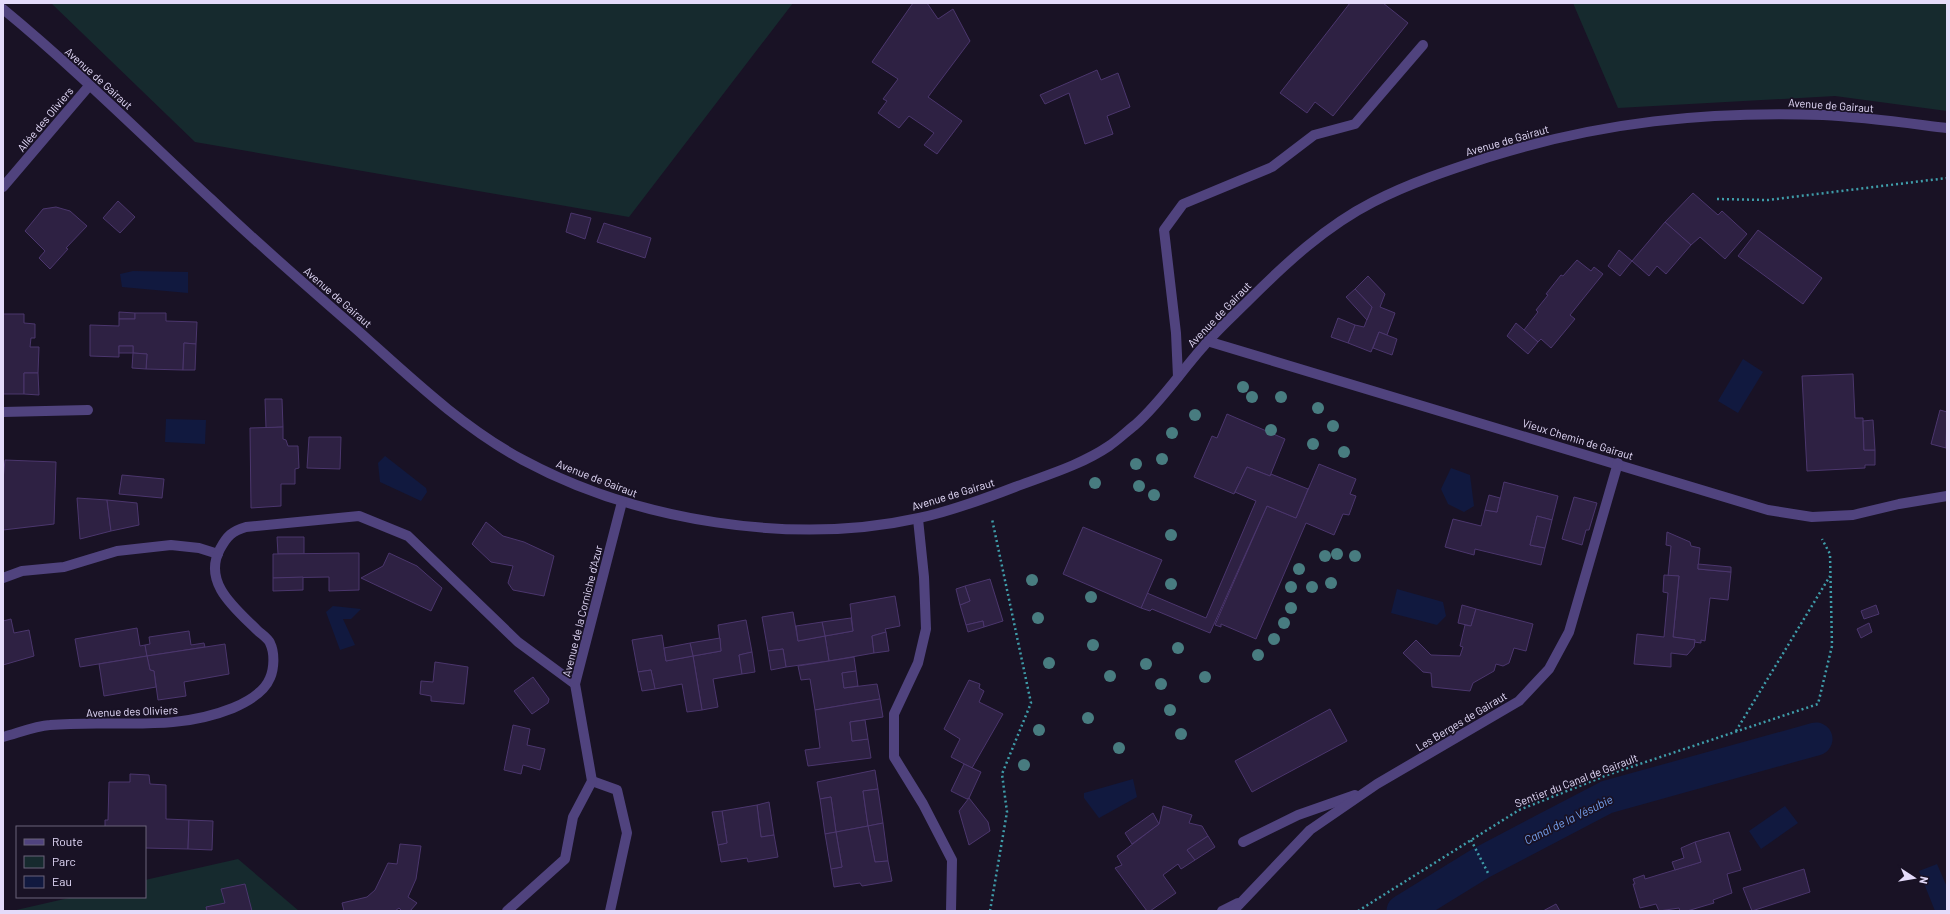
<svg xmlns="http://www.w3.org/2000/svg" width="1950" height="914" viewBox="0 0 1950 914" font-family="Barlow,sans-serif">
	<rect width="100%" height="100%" fill="#191225"/>
	<g fill="#162a2e">
		<polygon points="51,3 793,3 629,217 195,142"/>
		<polygon points="1573,3 1947,3 1947,111 1835,96 1618,108"/>
		<polygon points="238,859 299,911 12,911 73,897 145,897 145,880"/>
	</g>
	<g fill="#11193f">
		<polygon points="133,271 188,272 188,293 122,287 120,274"/>
		<polygon points="1743,359 1763,372 1738,413 1718,401"/>
		<polygon points="166,419 206,420 205,444 165,442"/>
		<polygon points="385,456 426,488 427,492 421,501 380,482 378,463"/>
		<polygon points="1451,468 1470,475 1474,506 1464,512 1448,504 1441,489"/>
		<polygon points="1397,589 1443,602 1446,616 1437,625 1391,613"/>
		<polygon points="333,606 361,609 351,619 343,619 355,645 340,650 326,612"/>
		<polygon points="1133,779 1137,797 1099,818 1084,798 1084,793"/>
		<polygon points="1785,806 1798,823 1761,849 1749,831"/>
		<polygon points="1937,864 1947,887 1946,911 1935,911 1919,871"/>
	</g>
	<g fill="none" stroke-linecap="round" stroke-linejoin="round">
		<polyline stroke="#11193f" stroke-width="33" points="1403,911 1481,863 1607,797 1816,739"/>
	</g>
	<g fill="#2e2143" stroke="#4b366d">
		<polygon points="913,3 927,3 938,19 953,9 970,41 928,97 962,121 937,154 924,145 934,133 909,116 899,128 878,113 887,101 883,99 898,79 872,62"/>
		<polygon points="1350,3 1383,3 1408,23 1333,116 1315,102 1307,113 1280,93"/>
		<polygon points="1097,70 1101,80 1118,73 1130,107 1107,116 1113,134 1085,144 1069,93 1045,104 1040,95"/>
		<polygon points="1693,193 1718,215 1722,211 1747,234 1725,259 1700,237 1691,245 1665,222"/>
		<polygon points="118,201 135,217 120,233 103,218"/>
		<polygon points="56,207 70,211 87,226 66,248 68,249 50,269 39,258 45,251 25,231 43,209"/>
		<polygon points="571,213 591,218 585,239 566,232"/>
		<polygon points="1665,222 1691,245 1666,274 1657,266 1649,276 1632,261"/>
		<polygon points="604,223 651,238 645,258 597,242"/>
		<polygon points="1758,230 1822,278 1803,304 1738,256"/>
		<polygon points="1619,250 1632,261 1620,276 1608,266"/>
		<polygon points="1577,260 1591,271 1594,267 1603,274 1570,315 1575,319 1551,348 1541,339 1538,342 1524,330 1538,312 1536,310 1548,295 1546,294 1561,275 1563,276"/>
		<polygon points="1368,276 1385,294 1380,307 1395,313 1387,335 1379,332 1371,352 1348,343 1355,325 1364,327 1372,307 1355,289"/>
		<polygon points="1355,289 1372,307 1367,320 1346,297"/>
		<polygon points="119,312 135,313 135,319 119,319"/>
		<polygon points="135,313 166,313 166,321 197,322 196,344 184,343 183,370 146,369 147,354 133,353 133,346 119,346 119,357 90,356 90,325 119,326 119,319 135,319"/>
		<polygon points="3,314 24,314 24,323 35,324 35,338 31,338 30,347 39,347 38,373 24,373 24,394 3,394"/>
		<polygon points="1338,318 1355,325 1348,343 1331,337"/>
		<polygon points="1516,323 1538,342 1528,354 1507,336"/>
		<polygon points="1379,332 1397,339 1392,355 1373,348"/>
		<polygon points="184,343 196,344 195,370 183,370"/>
		<rect x="119" y="346" width="14" height="7"/>
		<polygon points="133,353 147,354 146,369 132,368"/>
		<polygon points="24,373 38,373 39,395 24,394"/>
		<polygon points="1853,374 1855,418 1863,418 1864,450 1875,450 1875,465 1865,465 1865,468 1807,471 1802,376"/>
		<polygon points="265,399 282,399 283,427 266,428"/>
		<polygon points="1940,410 1947,412 1946,448 1931,444"/>
		<polygon points="1227,414 1285,439 1270,476 1247,467 1234,494 1194,477 1212,436 1217,438"/>
		<polygon points="1873,420 1875,450 1864,450 1863,421"/>
		<polygon points="283,427 283,439 286,440 288,446 298,446 299,468 295,469 295,484 281,484 281,506 251,508 250,428"/>
		<polygon points="309,437 341,437 340,469 307,468"/>
		<polygon points="5,460 56,462 54,524 3,530 3,480"/>
		<polygon points="1319,464 1356,479 1350,494 1356,496 1349,515 1343,514 1334,535 1306,523 1256,639 1221,624 1221,627 1215,625 1267,506 1296,518"/>
		<polygon points="1247,467 1270,476 1271,474 1308,489 1296,518 1267,506 1210,633 1152,609 1150,611 1141,608 1147,593 1206,618 1256,501 1235,492"/>
		<polygon points="122,475 164,479 162,498 119,494"/>
		<polygon points="1504,482 1558,496 1552,520 1537,516 1530,545 1545,548 1541,565 1475,549 1474,555 1445,547 1453,519 1481,526 1485,510 1497,512"/>
		<polygon points="1489,495 1500,498 1497,512 1485,510"/>
		<polygon points="1574,497 1597,503 1589,530 1586,530 1582,545 1562,539"/>
		<polygon points="77,498 107,500 111,531 80,539"/>
		<polygon points="107,500 137,503 139,525 111,531"/>
		<polygon points="1537,516 1552,520 1545,548 1530,545"/>
		<polygon points="486,522 503,536 524,542 554,556 544,596 513,590 508,583 513,566 491,562 472,544"/>
		<polygon points="1083,527 1162,560 1141,608 1063,574"/>
		<polygon points="1667,532 1690,542 1691,546 1700,548 1698,569 1731,572 1728,600 1710,598 1705,641 1701,640 1701,643 1694,642 1695,640 1673,637 1679,576 1668,576 1671,546 1666,545"/>
		<polygon points="277,537 304,537 304,554 278,554"/>
		<polygon points="359,553 359,590 329,591 329,577 273,578 273,554"/>
		<polygon points="389,553 417,566 442,588 431,611 361,578 383,566"/>
		<polygon points="1698,564 1731,567 1731,572 1698,569"/>
		<polygon points="1664,575 1679,576 1673,637 1695,640 1694,647 1687,655 1671,653 1671,667 1634,664 1637,634 1664,637 1668,593 1663,592"/>
		<polygon points="303,577 303,590 273,591 273,578"/>
		<polygon points="990,579 1003,621 984,627 983,621 966,625 960,605 970,601 965,586"/>
		<polygon points="965,586 970,601 960,605 956,589"/>
		<polygon points="895,596 900,626 885,629 886,632 872,636 874,653 829,661 825,636 853,631 850,604"/>
		<polygon points="1462,605 1476,609 1471,626 1458,623"/>
		<polygon points="1876,605 1879,614 1864,619 1861,611"/>
		<polygon points="1476,609 1533,624 1526,651 1514,648 1509,663 1503,666 1496,664 1494,671 1473,683 1470,691 1432,687 1431,673 1423,672 1403,653 1416,640 1431,655 1460,656 1463,647 1460,646 1465,625 1471,626"/>
		<polygon points="793,612 798,641 825,636 829,661 786,667 783,649 768,651 762,617"/>
		<polygon points="851,618 853,631 825,636 822,622"/>
		<polygon points="11,619 14,633 29,630 34,656 3,665 3,621"/>
		<polygon points="746,620 752,652 739,655 742,674 713,679 718,707 702,710 693,656 721,651 718,625"/>
		<polygon points="983,621 984,627 968,632 966,625"/>
		<polygon points="822,622 825,636 798,641 796,626"/>
		<polygon points="1869,623 1872,632 1861,638 1857,629"/>
		<polygon points="137,628 140,646 145,645 147,656 80,667 75,639"/>
		<polygon points="189,631 191,645 204,643 205,647 147,656 145,645 150,644 149,637"/>
		<polygon points="886,632 889,651 874,653 872,636"/>
		<polygon points="662,635 666,661 693,656 702,710 687,712 682,684 655,689 651,670 638,672 632,640"/>
		<polygon points="720,638 721,651 693,656 690,643"/>
		<polygon points="690,643 693,656 666,661 664,648"/>
		<polygon points="225,644 229,674 184,682 186,696 158,700 154,671 150,670 147,656"/>
		<polygon points="783,649 786,667 771,670 768,651"/>
		<polygon points="752,652 755,672 742,674 739,655"/>
		<polygon points="147,656 150,670 154,671 156,687 104,696 99,664"/>
		<polygon points="854,657 856,671 842,673 844,688 877,684 880,699 815,710 810,679 801,680 798,666"/>
		<polygon points="435,662 468,667 464,704 431,701 431,696 420,694 421,681 433,682"/>
		<polygon points="651,670 655,689 642,691 638,672"/>
		<polygon points="856,671 858,686 844,688 842,673"/>
		<polygon points="533,677 549,699 548,703 532,714 514,691"/>
		<polygon points="969,680 980,684 979,688 984,691 979,702 1003,714 972,768 951,757 960,739 944,729"/>
		<polygon points="880,699 883,717 850,722 852,741 868,739 871,758 808,766 805,750 820,748 815,710"/>
		<polygon points="1330,709 1347,741 1252,792 1235,761"/>
		<polygon points="865,720 868,739 852,741 850,722"/>
		<polygon points="513,725 530,729 527,745 545,749 540,770 523,765 521,774 504,770"/>
		<polygon points="964,764 981,772 969,798 967,799 951,791"/>
		<polygon points="875,770 878,789 863,791 868,826 836,832 831,797 820,799 817,782"/>
		<polygon points="130,774 149,775 150,784 166,785 166,819 189,820 188,849 145,848 145,827 105,827 105,820 108,820 109,782 130,782"/>
		<polygon points="878,789 883,823 868,826 863,791"/>
		<polygon points="831,797 836,832 825,834 820,799"/>
		<polygon points="969,798 988,822 990,831 969,845 959,811"/>
		<polygon points="769,802 774,835 761,837 757,805"/>
		<polygon points="757,805 761,837 774,835 778,857 748,862 747,858 721,862 718,845 727,843 722,811"/>
		<polygon points="1163,806 1192,815 1189,823 1202,826 1208,836 1187,850 1195,860 1181,869 1178,864 1163,875 1176,893 1150,911 1147,911 1115,868 1122,865 1117,856 1159,824"/>
		<polygon points="722,811 727,843 718,845 712,812"/>
		<polygon points="1153,813 1159,824 1132,844 1125,833"/>
		<polygon points="189,820 213,821 212,850 188,849"/>
		<polygon points="883,823 888,861 875,862 868,826"/>
		<polygon points="868,826 875,862 888,861 892,881 862,886 860,883 834,887 831,869 842,867 836,832"/>
		<polygon points="836,832 842,867 831,869 825,834"/>
		<polygon points="1729,832 1741,870 1727,874 1732,893 1713,900 1714,903 1687,911 1680,911 1679,908 1659,911 1656,904 1640,908 1633,884 1635,884 1633,879 1644,875 1645,879 1701,862 1695,842"/>
		<polygon points="1208,836 1215,847 1195,860 1187,850"/>
		<polygon points="1695,842 1701,862 1675,870 1672,862 1684,858 1681,848"/>
		<polygon points="400,844 421,846 416,879 408,897 417,903 410,911 402,911 399,908 395,911 344,911 342,903 367,897 375,890 388,863 397,864"/>
		<polygon points="1804,869 1810,892 1752,911 1743,888"/>
		<polygon points="245,884 252,911 207,911 206,907 225,903 221,889"/>
		<polygon points="1556,904 1560,911 1543,911"/>
	</g>
	<g fill="none" stroke-linecap="round" stroke-linejoin="round">
		<g stroke="#3f9daa" stroke-width="2.5" stroke-dasharray="2 3" stroke-linecap="butt">
			<polyline points="1717,199 1768,200 1947,178"/>
			<polyline points="1736,731 1830,576"/>
			<polyline points="1471,840 1488,873"/>
			<polyline points="990,911 1007,812 1002,774 1031,703 992,519"/>
			<polyline points="1358,911 1519,810 1610,774 1818,704 1832,646 1830,554 1822,539"/>
		</g>
		<g stroke="#50437e" stroke-width="10">
			<path d="M3,9c73,60 140,127 209,191 46,44 95,86 143,128 54,48 105,98 168,132 113,61 270,86 396,58 33,-7 65,-19 96,-31 32,-12 66,-22 94,-41 9,-6 17,-14 26,-21 25,-22 45,-52 67,-77 14,-17 31,-32 47,-48 37,-37 77,-74 124,-98 37,-19 76,-32 116,-45 112,-35 216,-46 334,-42 41,2 83,8 124,13"/>
			<polyline points="3,187 89,86"/>
			<polyline points="1207,341 1768,510 1812,517 1853,515 1899,504 1947,496"/>
			<polyline points="1178,377 1176,333 1164,230 1183,204 1272,167 1314,135 1355,124 1423,45"/>
			<polyline points="3,412 88,410"/>
			<polyline points="918,519 924,577 926,629 918,663 894,714 894,757 923,804 952,860 951,911"/>
			<polyline points="3,578 22,571 64,567 117,551 171,545 199,548 218,554"/>
			<path d="M3,737c15,-4 32,-11 47,-12 64,-6 121,8 183,-17 14,-6 31,-15 37,-30 4,-9 5,-25 0,-35 -2,-5 -9,-9 -13,-13 -21,-21 -55,-47 -37,-81 7,-13 12,-18 26,-22l113,-11 49,20 110,106 57,42"/>
			<polyline points="592,781 617,790 627,833 610,911"/>
			<polyline points="1243,842 1298,815 1355,795"/>
			<polyline points="507,911 565,859 573,817 592,781 575,684 622,502"/>
			<polyline points="1222,911 1238,903"/>
			<polyline points="1233,911 1310,830 1377,784 1519,701 1549,669 1569,632 1618,463"/>
		</g>
	</g>
	<g fill="#487c80">
		<circle cx="1243" cy="387" r="6"/>
		<circle cx="1252" cy="397" r="6"/>
		<circle cx="1281" cy="397" r="6"/>
		<circle cx="1318" cy="408" r="6"/>
		<circle cx="1195" cy="415" r="6"/>
		<circle cx="1333" cy="426" r="6"/>
		<circle cx="1271" cy="430" r="6"/>
		<circle cx="1172" cy="433" r="6"/>
		<circle cx="1313" cy="444" r="6"/>
		<circle cx="1344" cy="452" r="6"/>
		<circle cx="1162" cy="459" r="6"/>
		<circle cx="1136" cy="464" r="6"/>
		<circle cx="1095" cy="483" r="6"/>
		<circle cx="1139" cy="486" r="6"/>
		<circle cx="1154" cy="495" r="6"/>
		<circle cx="1171" cy="535" r="6"/>
		<circle cx="1337" cy="554" r="6"/>
		<circle cx="1325" cy="556" r="6"/>
		<circle cx="1355" cy="556" r="6"/>
		<circle cx="1299" cy="569" r="6"/>
		<circle cx="1032" cy="580" r="6"/>
		<circle cx="1331" cy="583" r="6"/>
		<circle cx="1171" cy="584" r="6"/>
		<circle cx="1291" cy="587" r="6"/>
		<circle cx="1312" cy="587" r="6"/>
		<circle cx="1091" cy="597" r="6"/>
		<circle cx="1291" cy="608" r="6"/>
		<circle cx="1038" cy="618" r="6"/>
		<circle cx="1284" cy="623" r="6"/>
		<circle cx="1274" cy="639" r="6"/>
		<circle cx="1093" cy="645" r="6"/>
		<circle cx="1178" cy="648" r="6"/>
		<circle cx="1258" cy="655" r="6"/>
		<circle cx="1049" cy="663" r="6"/>
		<circle cx="1146" cy="664" r="6"/>
		<circle cx="1110" cy="676" r="6"/>
		<circle cx="1205" cy="677" r="6"/>
		<circle cx="1161" cy="684" r="6"/>
		<circle cx="1170" cy="710" r="6"/>
		<circle cx="1088" cy="718" r="6"/>
		<circle cx="1039" cy="730" r="6"/>
		<circle cx="1181" cy="734" r="6"/>
		<circle cx="1119" cy="748" r="6"/>
		<circle cx="1024" cy="765" r="6"/>
	</g>
	<g text-anchor="middle" dominant-baseline="central" stroke-width="3.5" stroke-linejoin="round" paint-order="stroke">
		<g font-size="11" fill="#e4dbfa" stroke="#191225">
			<text transform="translate(99 78) rotate(42)">Avenue de Gairaut</text>
			<text transform="translate(1831 105) rotate(4)">Avenue de Gairaut</text>
			<text transform="translate(45 119) rotate(-50)">Allée des Oliviers</text>
			<text transform="translate(1507 140) rotate(-16)">Avenue de Gairaut</text>
			<text transform="translate(338 297) rotate(41)">Avenue de Gairaut</text>
			<text transform="translate(1219 314) rotate(-46)">Avenue de Gairaut</text>
			<text transform="translate(1578 439) rotate(17)">Vieux Chemin de Gairaut</text>
			<text transform="translate(597 478) rotate(21)">Avenue de Gairaut</text>
			<text transform="translate(953 494) rotate(-17)">Avenue de Gairaut</text>
			<text transform="translate(582 611) rotate(-76)">Avenue de la Corniche d'Azur</text>
			<text transform="translate(132 711) rotate(-2)">Avenue des Oliviers</text>
			<text transform="translate(1461 721) rotate(-31)">Les Berges de Gairaut</text>
			<text transform="translate(1576 780) rotate(-21)">Sentier du Canal de Gairault</text>
		</g>
		<g font-size="12" font-style="italic" fill="#75a0ee" stroke="#191225">
			<text transform="translate(1568 819) rotate(-26)">Canal de la Vésubie</text>
		</g>
	</g>
	<rect width="1950" height="914" fill="none" stroke="#e4dbfa" stroke-width="8"/>
	<rect x="16" y="826" width="130" height="72" fill="#191225" stroke="#6a627a"/>
	<rect x="24" y="839" width="20" height="6" fill="#50437e" stroke="#6a627a"/>
	<text x="52" y="846" font-size="12" fill="#e4dbfa">Route</text>
	<rect x="24" y="856" width="20" height="12" fill="#162a2e" stroke="#6a627a"/>
	<text x="52" y="866" font-size="12" fill="#e4dbfa">Parc</text>
	<rect x="24" y="876" width="20" height="12" fill="#11193f" stroke="#6a627a"/>
	<text x="52" y="886" font-size="12" fill="#e4dbfa">Eau</text>
	<g transform="translate(1914 878) rotate(102)" stroke="#191225" stroke-width="3" paint-order="stroke">
	<path d="M0-3L7 15L0 10L-7 15Z" fill="#e4dbfa"/>
	<text y="-6" font-size="11" font-weight="bold" text-anchor="middle" fill="#e4dbfa">N</text>
	</g>
</svg>
